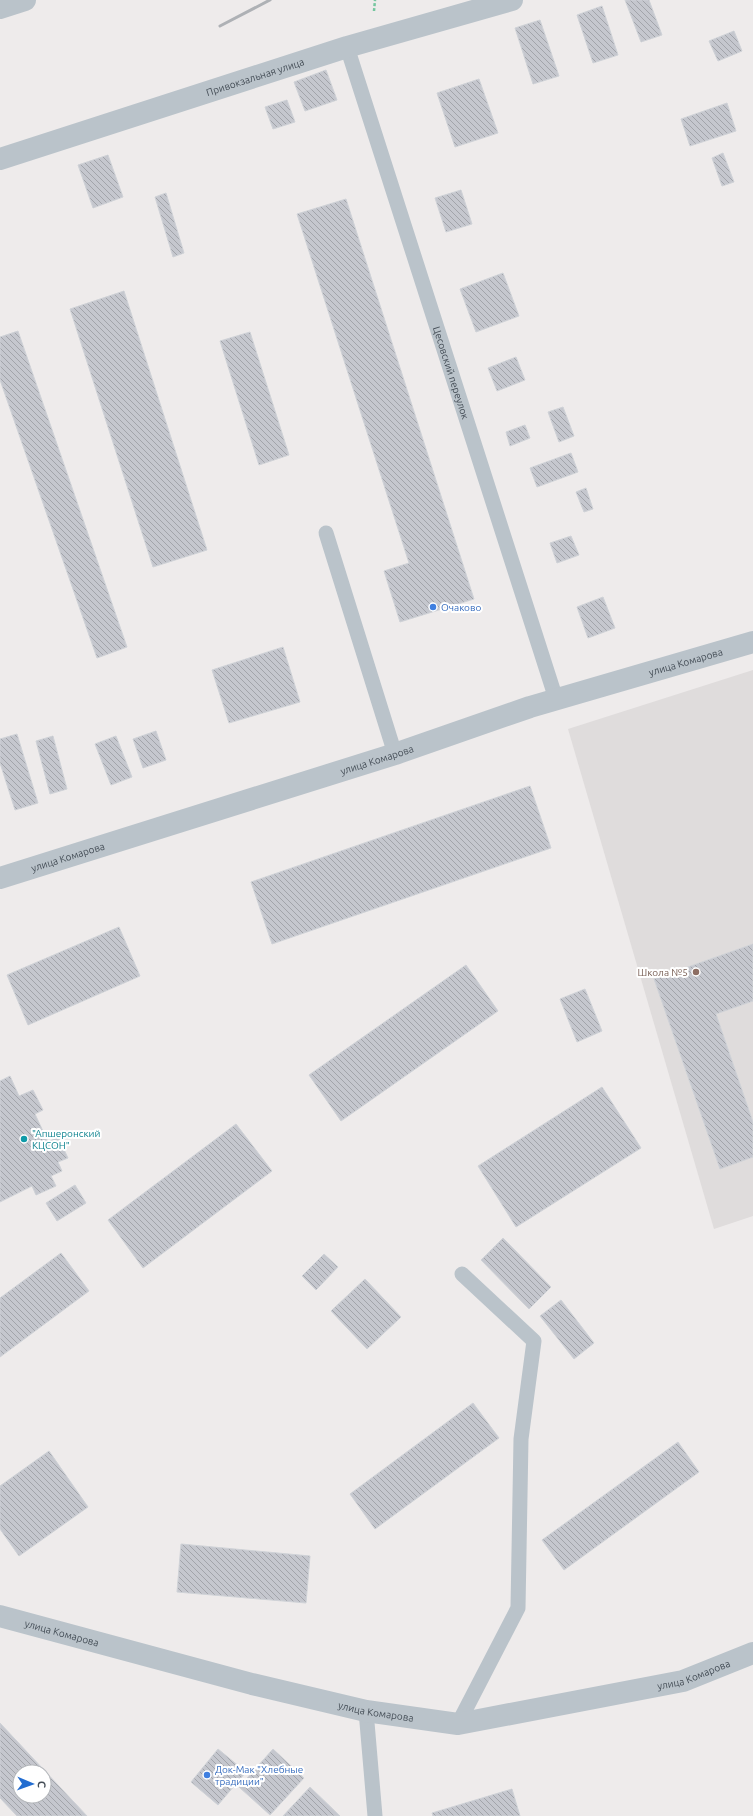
<svg xmlns="http://www.w3.org/2000/svg" width="753" height="1816" viewBox="0 0 753 1816" font-family="Ubuntu,sans-serif">
	<defs>
		<pattern id="building-back-hatch" width="6" height="6" patternUnits="userSpaceOnUse"><rect width="6" height="6" fill="#c5c7ce"/><path d="M-1 5l2 2M0 0l6 6M5-1l2 2" fill="none" stroke="#a2a4aa"/></pattern>
	</defs>
	<rect width="100%" height="100%" fill="#eeebeb"/>
	<polygon fill="#dfdcdc" points="753,670 753,1216 714,1229 568,729"/>
	<g fill="url(#building-back-hatch)" stroke="#cfd2d7" fill-rule="evenodd">
		<polygon points="625,0 649,0 662,35 641,42"/>
		<polygon points="602,6 618,55 593,63 577,15"/>
		<polygon points="540,20 559,76 533,84 515,28"/>
		<polygon points="734,31 742,51 718,61 709,41"/>
		<polygon points="326,70 337,100 305,111 294,82"/>
		<polygon points="479,79 498,133 455,147 437,93"/>
		<polygon points="287,100 295,122 273,129 265,107"/>
		<polygon points="727,103 736,131 690,146 681,119"/>
		<polygon points="723,153 734,182 722,186 712,158"/>
		<polygon points="108,155 123,197 93,208 78,165"/>
		<polygon points="461,190 472,224 446,232 435,198"/>
		<polygon points="166,193 184,253 173,257 155,197"/>
		<polygon points="346,199 474,599 400,622 384,571 409,563 297,214"/>
		<polygon points="503,273 519,316 476,332 460,289"/>
		<polygon points="124,291 207,550 153,567 70,309"/>
		<polygon points="18,331 127,647 97,658 0,380 0,337"/>
		<polygon points="250,332 289,455 259,465 220,341"/>
		<polygon points="516,357 525,380 497,391 488,368"/>
		<polygon points="563,407 574,436 559,442 548,412"/>
		<polygon points="525,425 530,438 510,446 506,432"/>
		<polygon points="571,453 578,472 537,487 530,468"/>
		<polygon points="586,488 593,509 584,512 576,492"/>
		<polygon points="571,536 579,555 557,563 550,543"/>
		<polygon points="603,597 615,628 588,638 577,607"/>
		<polygon points="283,647 300,702 229,723 212,670"/>
		<polygon points="156,731 166,760 143,768 133,739"/>
		<polygon points="17,734 38,803 15,810 0,763 0,739"/>
		<polygon points="53,736 67,789 50,794 36,741"/>
		<polygon points="116,736 132,777 111,785 95,744"/>
		<polygon points="530,786 551,848 272,944 251,882"/>
		<polygon points="119,927 140,976 28,1025 7,975"/>
		<polygon points="753,944 753,1001 716,1014 753,1122 753,1157 720,1169 654,979"/>
		<polygon points="466,965 498,1011 341,1121 309,1075"/>
		<polygon points="585,989 602,1031 577,1042 560,999"/>
		<polygon points="10,1076 19,1096 33,1090 43,1110 35,1114 48,1142 58,1137 68,1158 58,1162 62,1171 51,1176 56,1186 36,1195 32,1186 0,1202 0,1081"/>
		<polygon points="602,1087 641,1148 516,1227 478,1166"/>
		<polygon points="236,1124 272,1171 143,1268 108,1220"/>
		<polygon points="75,1185 86,1203 57,1221 46,1203"/>
		<polygon points="503,1238 551,1287 529,1309 481,1260"/>
		<polygon points="61,1253 89,1291 0,1357 0,1298"/>
		<polygon points="324,1254 338,1267 316,1290 302,1276"/>
		<polygon points="365,1279 401,1317 367,1349 331,1311"/>
		<polygon points="561,1300 594,1343 574,1359 540,1316"/>
		<polygon points="473,1403 499,1438 375,1529 350,1494"/>
		<polygon points="678,1442 699,1472 564,1570 542,1540"/>
		<polygon points="49,1451 88,1507 19,1556 0,1529 0,1486"/>
		<polygon points="181,1544 310,1556 306,1603 177,1592"/>
		<path d="M0,1723l87,93h-70l-17,-18zM20,1772h24v24h-24z"/>
		<polygon points="218,1749 246,1772 218,1805 191,1782"/>
		<polygon points="273,1749 304,1778 270,1815 239,1787"/>
		<polygon points="310,1787 340,1816 283,1816"/>
		<polygon points="512,1789 520,1816 433,1816 432,1813"/>
	</g>
	<g fill="none" stroke-linecap="round" stroke-linejoin="round">
		<polyline stroke="#75c69f" stroke-width="2.5" stroke-dasharray="3 2" stroke-linecap="butt" points="374,11 375,0"/>
		<g stroke="#bac3ca" stroke-width="15">
			<path id="s1" d="M347,47l209,652"/>
			<polyline points="326,533 395,754"/>
			<polyline points="366,1711 375,1816"/>
			<polyline points="458,1724 518,1608 521,1439 534,1341 462,1274"/>
		</g>
		<g stroke="#bac3ca" stroke-width="22">
			<polyline points="0,8 25,0"/>
			<path id="s2" d="M0,159l347,-112 165,-47"/>
			<path id="s3" d="M0,878l395,-124 135,-47 223,-65"/>
			<path id="s4" d="M0,1616l252,68 114,27 92,13 225,-43 70,-28"/>
		</g>
		<polyline stroke="#aeb1b5" stroke-width="3" points="220,26 270,0"/>
	</g>
	<g fill="#3f7fe0" stroke="#fff" stroke-width="1.5">
		<circle cx="433" cy="607" r="4"/>
		<circle cx="207" cy="1775" r="4"/>
	</g>
	<circle fill="#8d6e63" stroke="#fff" stroke-width="1.5" cx="696" cy="972" r="4"/>
	<circle fill="#0f9aa8" stroke="#fff" stroke-width="1.5" cx="24" cy="1139" r="4"/>
	<g text-anchor="middle" dominant-baseline="central" stroke-width="4" stroke-linejoin="round" paint-order="stroke">
		<g font-size="10" fill="#454e57" stroke="#fff">
			<text stroke="none"><textPath href="#s2" startOffset="268">Привокзальная улица</textPath></text>
			<text stroke="none"><textPath href="#s1" startOffset="342">Цесовский переулок</textPath></text>
			<text stroke="none"><textPath href="#s3" startOffset="719">улица Комарова</textPath></text>
			<text stroke="none"><textPath href="#s3" startOffset="395">улица Комарова</textPath></text>
			<text stroke="none"><textPath href="#s3" startOffset="71">улица Комарова</textPath></text>
			<text stroke="none"><textPath href="#s4" startOffset="64">улица Комарова</textPath></text>
			<text stroke="none"><textPath href="#s4" startOffset="712">улица Комарова</textPath></text>
			<text stroke="none"><textPath href="#s4" startOffset="388">улица Комарова</textPath></text>
		</g>
		<g font-size="10" fill="#366cbe" stroke="#fff" text-anchor="start">
			<text x="441" y="607">Очаково</text>
			<text x="215" y="1769">Док-Мак "Хлебные<tspan x="215" dy="12">традиции"</tspan></text>
		</g>
		<g font-size="10" fill="#785e54" stroke="#fff" text-anchor="end">
			<text x="688" y="972">Школа №5</text>
		</g>
		<g font-size="10" fill="#0d838f" stroke="#fff" text-anchor="start">
			<text x="32" y="1133">"Апшеронский<tspan x="32" dy="12">КЦСОН"</tspan></text>
		</g>
	</g>
	<g transform="translate(32 1784) rotate(92)"><circle r="19" fill="#ffffff" stroke="#b5b8bc"/>
	<path d="M0-3L7 15L0 10L-7 15Z" fill="#236dd0"/>
	<text y="-6" font-size="11" font-weight="bold" text-anchor="middle" fill="#454e57">С</text>
	</g>
</svg>
